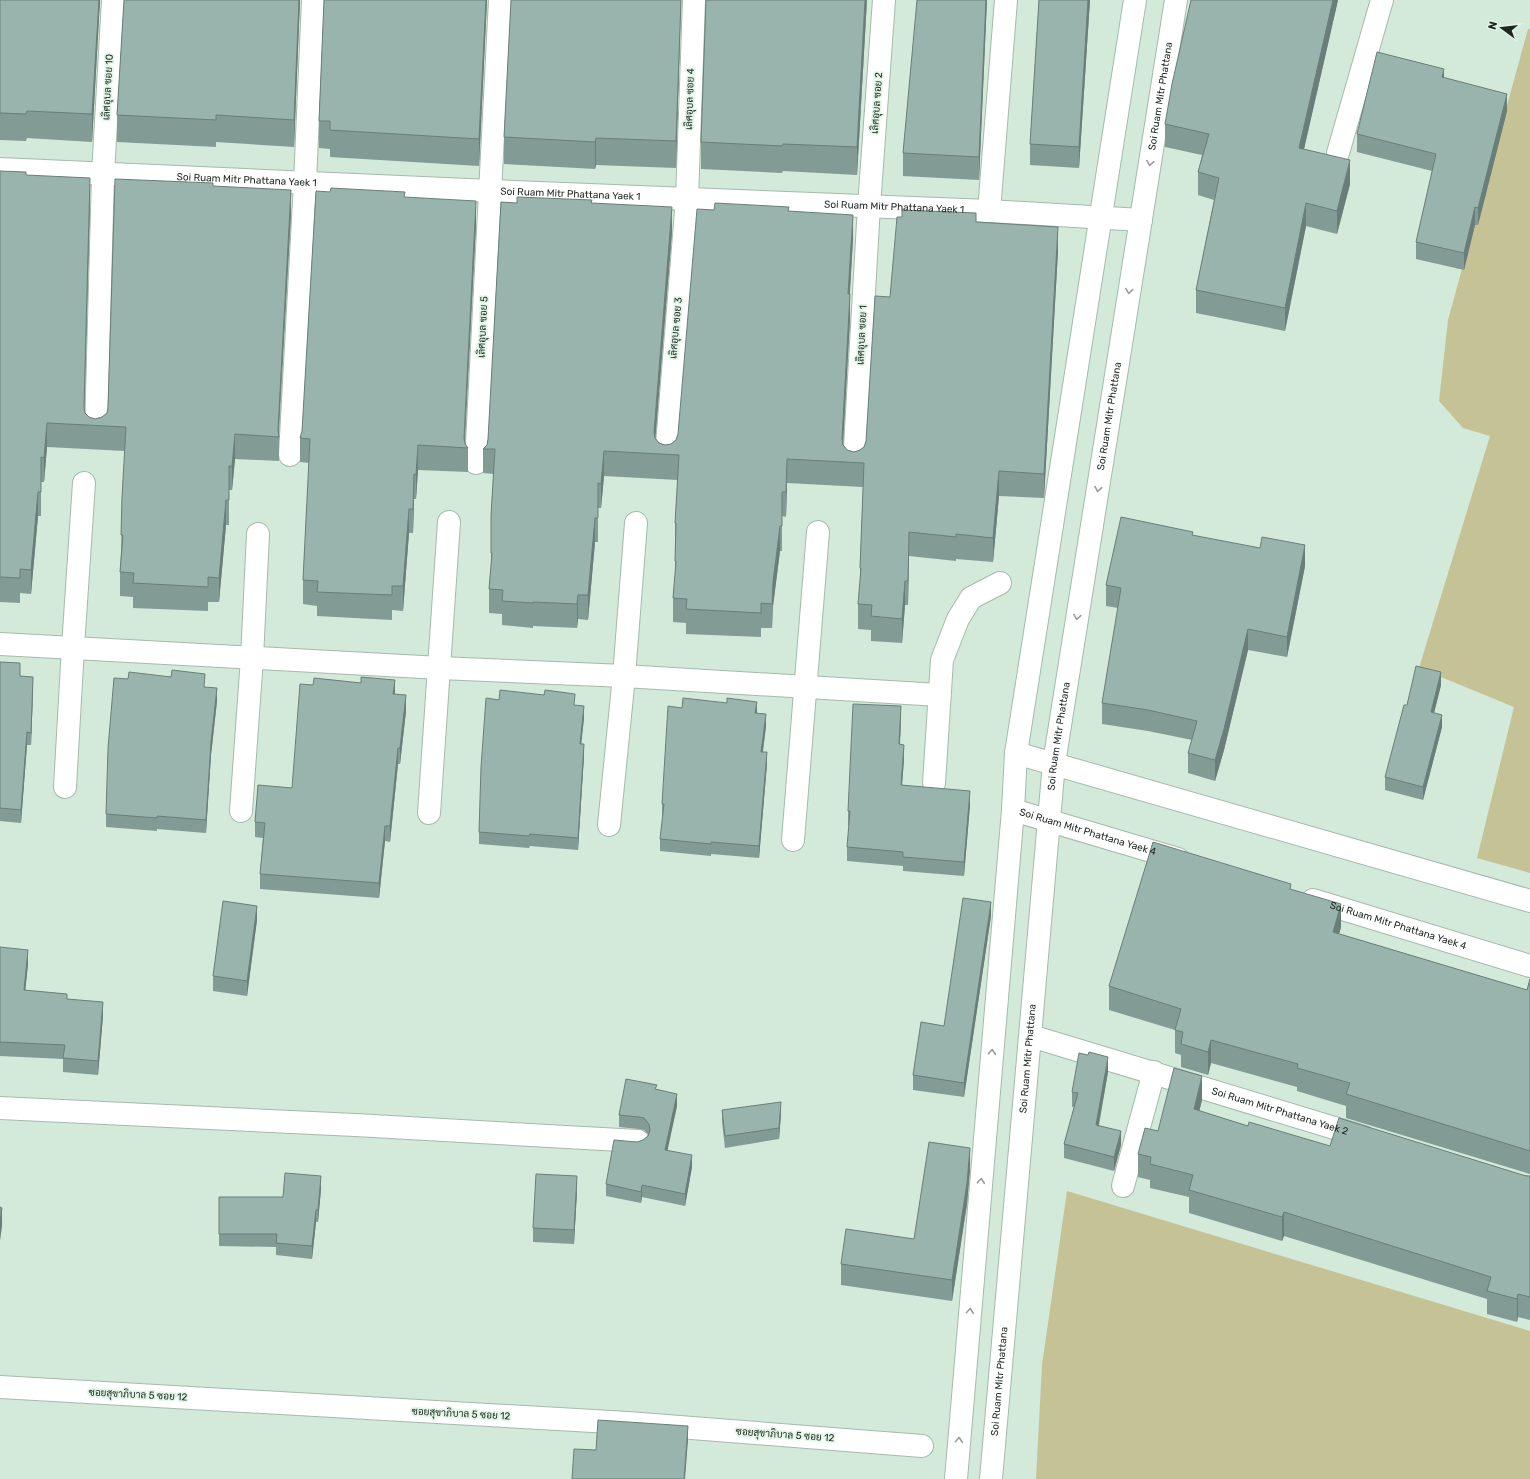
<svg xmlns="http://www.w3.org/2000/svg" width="1530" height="1479" viewBox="0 0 1530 1479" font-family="Rubik,Sarabun,sans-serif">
	<rect width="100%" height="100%" fill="#d3e9d9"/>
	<g fill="#c5c296">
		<polygon points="1528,29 1530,29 1530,873 1477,858 1514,707 1419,668 1490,436 1463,428 1439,401 1448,320"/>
		<polygon points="1067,1191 1530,1331 1530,1479 1036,1479 1042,1365"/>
	</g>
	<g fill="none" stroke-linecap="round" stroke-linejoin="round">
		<defs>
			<g id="minor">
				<polyline points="1338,153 1382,0"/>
				<path id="s1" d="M0,169l490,22 499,20 152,9"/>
				<polyline points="989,211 1006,0"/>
				<polyline points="96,431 103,174 113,0"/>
				<polyline points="290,455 305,183 313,0"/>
				<polyline points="666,457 687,199 694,0"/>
				<polyline points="476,463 500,0"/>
				<polyline points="854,464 869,206 884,0"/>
				<polyline points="0,644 440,668 624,676 939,695"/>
				<polyline points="1016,753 1530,901"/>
				<polyline points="934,783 942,660 958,619 971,598 1000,583"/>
				<polyline points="65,787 73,647 84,483"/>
				<path id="s2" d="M1013,810l165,49"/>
				<polyline points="241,811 252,658 258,534"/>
				<polyline points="429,813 449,522"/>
				<polyline points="609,825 624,676 636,523"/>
				<polyline points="793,840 818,532"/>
				<path id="s3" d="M1313,900l217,66"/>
				<path id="s4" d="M1031,1036l333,101"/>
				<polyline points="0,1108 355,1125 638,1141"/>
				<polyline points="1123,1186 1154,1072"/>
				<polyline points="0,1387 628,1423 922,1446"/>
				<polyline points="956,1479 1013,810 1016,753 1135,0"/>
				<path id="s5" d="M991,1479l63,-716 122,-763"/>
			</g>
		</defs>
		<use href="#minor" stroke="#a5baab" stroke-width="24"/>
		<use href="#minor" stroke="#fff" stroke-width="22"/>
	</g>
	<g fill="#839b95">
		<polygon points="0,0 100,0 92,142 27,138 26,141 0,140"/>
		<polygon points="124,0 300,0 294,147 216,142 216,147 117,142 117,115"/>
		<polygon points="324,0 487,0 479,166 330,157 330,149 319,148 319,121"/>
		<polygon points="681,0 676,168 596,165 595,169 504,164 504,137"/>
		<polygon points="706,0 867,0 857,175 783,171 782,173 701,169 701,142"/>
		<polygon points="987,0 979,180 903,176 903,153"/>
		<polygon points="1039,0 1090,0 1079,168 1030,165 1030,144"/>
		<polygon points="1338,0 1304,149 1350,184 1337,234 1306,226 1285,331 1196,313 1196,290 1214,200 1198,195 1198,172 1202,155 1165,147 1165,124"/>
		<polygon points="1444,78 1507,111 1478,225 1475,225 1464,270 1416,259 1416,242 1432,171 1357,152 1357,134"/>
		<polygon points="0,171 26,175 90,202 84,409 85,413 89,417 95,419 102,417 107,413 213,186 291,214 279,434 279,461 235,459 232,490 229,490 229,525 226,525 219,602 208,602 208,611 133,608 133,597 120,596 120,572 121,551 122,497 125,451 47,447 44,482 41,482 41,516 38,516 31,594 20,593 20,603 0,602"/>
		<polygon points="405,197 476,225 465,443 468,448 468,472 418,470 416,499 414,499 413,533 409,533 403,611 392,610 392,620 317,616 317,606 303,604 303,580 309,463 300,462 300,438"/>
		<polygon points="517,203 592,203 672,232 655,438 659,443 665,445 671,444 676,440 678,434 714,210 789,211 853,239 850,294 850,319 843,444 847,450 854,452 860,450 864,447 866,441 890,297 976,222 1058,251 1044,498 999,496 993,562 956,559 956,561 909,556 908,605 905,605 902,643 871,641 871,630 858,629 858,604 860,584 860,568 863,487 787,483 786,517 782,516 782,551 780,551 773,606 772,628 761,628 761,637 686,634 686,623 673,622 673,598 675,577 675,523 678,480 604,476 601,508 598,508 598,542 595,542 588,620 578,619 577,628 533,626 533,628 502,625 502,614 489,613 489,589 491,568 491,515 494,474 483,473 483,449 487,445 488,439"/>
		<polygon points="1193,535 1305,566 1287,657 1248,650 1224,750 1215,781 1188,773 1188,753 1192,740 1148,731 1102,724 1102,703 1118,608 1106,606 1106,585"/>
		<polygon points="0,662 20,676 33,690 31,745 27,745 21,823 0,821"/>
		<polygon points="128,679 205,687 217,701 211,755 206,833 157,829 157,831 106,827 106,814"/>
		<polygon points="1441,685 1434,713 1442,727 1423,800 1385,790 1385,777 1407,705"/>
		<polygon points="395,694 406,711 400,764 398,764 390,842 385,841 379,898 260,889 260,874 263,838 255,837 255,822 292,788"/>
		<polygon points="499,700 575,705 584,718 581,744 584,756 578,850 530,846 529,848 479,844 479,832"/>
		<polygon points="682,708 757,713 766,726 763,752 767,764 759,858 711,854 711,856 660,851 660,839 663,816 662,816 662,804"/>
		<polygon points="901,720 900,745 904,759 902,785 970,805 964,876 903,871 903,866 847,861 847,847 849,825 848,825 848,811"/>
		<polygon points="1291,889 1341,927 1339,934 1527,990 1530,979 1530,1174 1346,1118 1346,1106 1297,1091 1297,1087 1211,1063 1208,1075 1181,1067 1181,1055 1175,1053 1175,1030 1109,1010 1109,986"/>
		<polygon points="991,916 964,1097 913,1090 913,1075 944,1026"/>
		<polygon points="257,920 247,996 213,991 213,976"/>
		<polygon points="0,947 28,964 25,990 67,999 103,1016 98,1075 63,1072 63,1059 0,1056"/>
		<polygon points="1108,1072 1099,1125 1121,1145 1114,1171 1064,1158 1064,1144 1074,1107 1072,1107 1072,1092"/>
		<polygon points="657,1090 677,1106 667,1150 692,1167 685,1206 642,1197 641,1203 606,1196 606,1184 637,1142 643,1140 648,1136 649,1135 644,1130 639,1129 619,1127 619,1115"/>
		<polygon points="1202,1100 1199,1111 1248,1126 1330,1146 1530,1176 1530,1320 1518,1317 1517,1322 1487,1314 1487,1299 1284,1236 1282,1241 1189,1213 1189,1197 1150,1188 1150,1180 1138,1177 1138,1154 1158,1131"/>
		<polygon points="722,1110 781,1114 779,1139 725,1148 722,1122"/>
		<polygon points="970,1169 967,1204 952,1301 841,1285 841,1264 914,1239"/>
		<polygon points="321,1189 318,1222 316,1222 312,1259 276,1255 276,1247 219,1246 219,1197 283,1197"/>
		<polygon points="577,1191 574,1244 533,1242 533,1228"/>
	</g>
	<g fill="#6a7e79">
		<polygon points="99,0 100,0 92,142 92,114"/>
		<polygon points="299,0 300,0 294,147 294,120"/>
		<polygon points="486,0 487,0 479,166 479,139"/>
		<polygon points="681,0 676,168 676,141"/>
		<polygon points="865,0 867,0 857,175 857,147"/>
		<polygon points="986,0 987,0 979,180 979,157"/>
		<polygon points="1088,0 1090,0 1079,168 1079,147"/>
		<polygon points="1333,0 1338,0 1299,171 1299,148"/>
		<polygon points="1444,69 1444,87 1442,77"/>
		<polygon points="1507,94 1507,111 1478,225 1478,208"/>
		<polygon points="596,138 596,165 595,169 595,142"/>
		<polygon points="1350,160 1350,184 1337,234 1337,211"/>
		<polygon points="90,178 90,202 84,425 84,406"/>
		<polygon points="291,190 291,214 278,437 278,430"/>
		<polygon points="476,201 476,225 464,448 464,438"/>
		<polygon points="1306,203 1306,226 1285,331 1285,308"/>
		<polygon points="672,207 672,232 654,456 654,432"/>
		<polygon points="1475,207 1475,225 1464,270 1464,253"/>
		<polygon points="853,215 853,239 848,319 848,294"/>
		<polygon points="1058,227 1058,251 1044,498 1044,474"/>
		<polygon points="850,294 850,319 842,463 842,439"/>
		<polygon points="47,423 47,447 44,482 44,458"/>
		<polygon points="235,434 235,459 232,490 232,466"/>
		<polygon points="418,445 418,470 416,499 416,475"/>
		<polygon points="604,451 604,476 601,508 601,484"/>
		<polygon points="787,459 787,483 786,517 786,492"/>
		<polygon points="999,471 999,496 993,562 993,538"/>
		<polygon points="414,474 414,499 413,533 413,509"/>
		<polygon points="38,492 38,516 31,594 31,570"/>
		<polygon points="226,500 226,525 219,602 219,578"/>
		<polygon points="409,509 409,533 403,611 403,586"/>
		<polygon points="595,518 595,542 588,620 588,595"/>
		<polygon points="780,526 780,551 773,606 772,628 773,582"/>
		<polygon points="909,532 909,556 908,605 908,581"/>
		<polygon points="1305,545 1305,566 1287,657 1287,637"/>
		<polygon points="905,581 905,605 902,643 902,619"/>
		<polygon points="578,595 578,619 577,628 577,604"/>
		<polygon points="1248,629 1248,650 1224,750 1215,781 1215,760"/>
		<polygon points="1441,672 1441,685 1431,725 1431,712"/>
		<polygon points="33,677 33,690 31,745 31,733"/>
		<polygon points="395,680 395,696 393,694"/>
		<polygon points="217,688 217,701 211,755 206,833 206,820 211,742"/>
		<polygon points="406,695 406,711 400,764 400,748"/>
		<polygon points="757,702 757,714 755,713"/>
		<polygon points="584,706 584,718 580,756 580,744"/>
		<polygon points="901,706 901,720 899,759 899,744"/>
		<polygon points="766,714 766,726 761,764 761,752"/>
		<polygon points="1442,715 1442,727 1423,800 1423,787"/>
		<polygon points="27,732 27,745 21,823 21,810"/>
		<polygon points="584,744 584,756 578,850 578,838"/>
		<polygon points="904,745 904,759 901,799 901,785"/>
		<polygon points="398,748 398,764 390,842 390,826"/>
		<polygon points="767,752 767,764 759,858 759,846"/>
		<polygon points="970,791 970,805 964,876 964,862"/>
		<polygon points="385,826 385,841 379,898 379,883"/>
		<polygon points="991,902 991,916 964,1097 964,1083"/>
		<polygon points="1341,904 1341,927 1333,955 1333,932"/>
		<polygon points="257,906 257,920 247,996 247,981"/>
		<polygon points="28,950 28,964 24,1004 24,990"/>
		<polygon points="103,1002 103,1016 98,1075 98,1061"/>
		<polygon points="1211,1040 1211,1063 1208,1075 1208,1052"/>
		<polygon points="1108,1057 1108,1072 1096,1139 1096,1125"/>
		<polygon points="1202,1076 1202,1100 1194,1133 1194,1109"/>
		<polygon points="677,1094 677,1106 665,1162 665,1150"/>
		<polygon points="781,1102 781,1114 779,1139 779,1128"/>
		<polygon points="1121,1131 1121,1145 1114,1171 1114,1157"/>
		<polygon points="970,1148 970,1169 967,1204 952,1301 952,1280"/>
		<polygon points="692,1155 692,1167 685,1206 685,1194"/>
		<polygon points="321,1176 321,1189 318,1222 318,1210"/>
		<polygon points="577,1176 577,1191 574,1244 574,1230"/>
		<polygon points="642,1185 642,1197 641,1203 641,1192"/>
		<polygon points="2,1208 2,1226 0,1241 0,1222"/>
		<polygon points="316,1210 316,1222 312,1259 312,1246"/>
		<polygon points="1284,1212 1284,1236 1282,1241 1282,1217"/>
		<polygon points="1518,1294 1518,1317 1517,1322 1517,1299"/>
		<polygon points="688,1426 688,1440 685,1479 684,1479"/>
	</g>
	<g fill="#98b4ad" stroke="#6a7e79">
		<polygon points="0,0 99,0 92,114 27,111 26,114 0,113"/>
		<polygon points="124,0 299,0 294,120 216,115 216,120 117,115"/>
		<polygon points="324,0 486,0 479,139 330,130 330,121 319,121"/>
		<polygon points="511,0 681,0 676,141 596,138 595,142 504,137"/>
		<polygon points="706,0 865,0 857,147 783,144 782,146 701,142"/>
		<polygon points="917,0 986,0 979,157 903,153"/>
		<polygon points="1039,0 1088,0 1079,147 1030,144"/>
		<polygon points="1191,0 1333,0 1299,148 1350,160 1337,211 1306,203 1285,308 1196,290 1219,178 1198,172 1209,134 1165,124 1172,84"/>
		<polygon points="1377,52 1444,69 1442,77 1507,94 1478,208 1475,207 1464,253 1416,242 1436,154 1357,134"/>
		<polygon points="0,171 26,172 26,175 90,178 84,406 85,413 89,417 95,419 102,417 107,413 108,407 115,179 213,183 213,186 291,190 278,430 279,437 235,434 232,466 229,466 229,500 226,500 219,578 208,577 208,587 133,583 134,573 120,572 123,535 121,535 122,497 126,427 47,423 44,458 41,457 41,492 38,492 31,570 20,569 20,578 0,577"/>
		<polygon points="331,188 405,192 404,197 476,201 464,438 465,444 468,448 418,445 416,475 414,474 413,509 409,509 403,586 392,586 392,595 317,592 318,581 303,580 310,439 300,438 302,431 316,191 330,192"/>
		<polygon points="517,197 592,200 591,203 672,207 654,432 655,438 659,443 665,445 671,444 676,440 678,434 697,209 714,210 715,203 789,207 788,211 853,215 848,294 850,294 842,439 843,445 847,450 854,452 860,450 864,447 866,441 875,296 890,297 897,217 902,217 902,210 976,213 976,222 1058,227 1044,474 999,471 993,538 956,534 956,537 909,532 908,581 905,581 902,619 871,616 872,605 858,604 861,568 860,568 864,463 787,459 786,492 782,492 782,526 780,526 773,582 772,604 761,603 761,613 686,609 687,599 673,598 676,561 675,561 676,523 675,523 679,455 604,451 601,484 598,483 598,518 595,518 588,595 578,595 577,604 533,602 533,603 502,601 503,590 489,589 492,553 491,553 491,515 495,449 483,449 487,445 488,439 501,202 517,203"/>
		<polygon points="1121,517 1193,532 1192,535 1260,548 1262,537 1305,545 1287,637 1248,629 1224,729 1215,760 1188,753 1197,721 1148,710 1102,703 1121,588 1106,585"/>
		<polygon points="0,662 20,663 20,676 33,677 31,733 27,732 21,810 0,808"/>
		<polygon points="1416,666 1441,672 1431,712 1442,715 1423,787 1385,777 1404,705 1407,705"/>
		<polygon points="172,670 205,674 204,687 217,688 211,742 206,820 157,816 157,818 106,814 108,748 114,678 128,679 129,672 171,677"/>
		<polygon points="361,677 395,680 393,694 406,695 400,748 398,748 390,826 385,826 379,883 260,874 265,823 255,822 258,785 292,788 300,684 313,685 314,678 361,683"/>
		<polygon points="500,690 544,695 545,690 575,694 574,705 584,706 580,744 584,744 578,838 530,834 529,836 479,832 481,767 486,698 499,700"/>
		<polygon points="683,698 727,703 727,698 757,702 755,713 766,714 761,752 767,752 759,846 711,842 711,844 660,839 664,804 662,804 668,706 682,708"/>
		<polygon points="853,704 901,706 899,744 904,745 901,785 970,791 964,862 903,857 903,852 847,847 850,811 848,811"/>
		<polygon points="1153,842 1291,884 1290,889 1341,904 1333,932 1527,990 1530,979 1530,1151 1346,1094 1350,1083 1297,1068 1298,1064 1211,1040 1208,1052 1181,1044 1183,1032 1175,1030 1181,1009 1109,986"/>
		<polygon points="963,898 991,902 964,1083 913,1075 921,1022 944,1026"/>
		<polygon points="223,901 257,906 247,981 213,976"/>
		<polygon points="0,947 28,950 24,990 67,994 67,999 103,1002 98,1061 63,1058 65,1045 0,1042"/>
		<polygon points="1089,1052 1108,1057 1096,1125 1121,1131 1114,1157 1064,1144 1078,1093 1072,1092 1079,1053 1088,1055"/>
		<polygon points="1174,1068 1202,1076 1194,1109 1248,1126 1249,1122 1330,1146 1339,1118 1526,1176 1530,1176 1530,1297 1518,1294 1517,1299 1487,1291 1491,1277 1284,1212 1282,1217 1189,1190 1193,1175 1150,1164 1151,1157 1138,1154 1145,1128 1158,1131"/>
		<polygon points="626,1079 657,1085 655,1089 677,1094 665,1150 692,1155 685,1194 642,1185 641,1192 606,1184 614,1140 637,1142 643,1140 648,1136 650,1130 649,1124 644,1118 639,1117 619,1115"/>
		<polygon points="781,1102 779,1128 725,1136 722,1110"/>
		<polygon points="929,1142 970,1148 967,1183 952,1280 841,1264 846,1229 914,1239"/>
		<polygon points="285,1173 321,1176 318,1210 316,1210 312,1246 276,1243 277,1234 219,1234 219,1197 283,1197"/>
		<polygon points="536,1174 577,1176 574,1230 533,1228"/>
		<polygon points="0,1207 2,1208 0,1222"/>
		<polygon points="598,1420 688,1426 684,1479 572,1479 574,1449 596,1450"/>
	</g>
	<defs><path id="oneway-chevron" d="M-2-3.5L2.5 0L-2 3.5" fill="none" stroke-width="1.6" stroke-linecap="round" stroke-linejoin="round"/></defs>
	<g stroke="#9a9d9b">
		<use href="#oneway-chevron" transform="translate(1150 163) rotate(99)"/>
		<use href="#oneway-chevron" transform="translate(1129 291) rotate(99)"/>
		<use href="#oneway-chevron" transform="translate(1098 489) rotate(99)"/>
		<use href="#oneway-chevron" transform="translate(1077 617) rotate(99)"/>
		<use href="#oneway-chevron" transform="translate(992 1052) rotate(-85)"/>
		<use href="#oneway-chevron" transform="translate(981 1181) rotate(-85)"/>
		<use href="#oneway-chevron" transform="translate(970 1311) rotate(-85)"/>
		<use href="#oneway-chevron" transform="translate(959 1440) rotate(-85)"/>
	</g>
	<g text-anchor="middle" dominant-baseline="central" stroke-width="3.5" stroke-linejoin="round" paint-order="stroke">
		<g font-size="10" fill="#1e2620" stroke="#e1f6e6">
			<text transform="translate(108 87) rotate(-87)">เลิศอุบล ซอย 10</text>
			<text stroke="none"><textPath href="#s5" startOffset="1394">Soi Ruam Mitr Phattana</textPath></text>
			<text transform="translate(690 99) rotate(-88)">เลิศอุบล ซอย 4</text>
			<text transform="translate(877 103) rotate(-86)">เลิศอุบล ซอย 2</text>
			<text stroke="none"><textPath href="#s1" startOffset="247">Soi Ruam Mitr Phattana Yaek 1</textPath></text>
			<text stroke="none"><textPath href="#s1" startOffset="571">Soi Ruam Mitr Phattana Yaek 1</textPath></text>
			<text stroke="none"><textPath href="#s1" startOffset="895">Soi Ruam Mitr Phattana Yaek 1</textPath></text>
			<text transform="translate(483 327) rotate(-87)">เลิศอุบล ซอย 5</text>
			<text transform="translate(676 328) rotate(-85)">เลิศอุบล ซอย 3</text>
			<text transform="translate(862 335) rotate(-87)">เลิศอุบล ซอย 1</text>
			<text stroke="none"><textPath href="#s5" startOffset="1070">Soi Ruam Mitr Phattana</textPath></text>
			<text stroke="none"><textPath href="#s5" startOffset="746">Soi Ruam Mitr Phattana</textPath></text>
			<text stroke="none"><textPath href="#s2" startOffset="78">Soi Ruam Mitr Phattana Yaek 4</textPath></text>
			<text stroke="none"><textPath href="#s3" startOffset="89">Soi Ruam Mitr Phattana Yaek 4</textPath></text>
			<text stroke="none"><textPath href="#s5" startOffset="422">Soi Ruam Mitr Phattana</textPath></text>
			<text stroke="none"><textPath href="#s4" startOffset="260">Soi Ruam Mitr Phattana Yaek 2</textPath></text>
			<text stroke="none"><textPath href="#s5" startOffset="98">Soi Ruam Mitr Phattana</textPath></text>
			<text transform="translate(138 1395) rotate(3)">ซอยสุขาภิบาล 5 ซอย 12</text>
			<text transform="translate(461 1414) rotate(3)">ซอยสุขาภิบาล 5 ซอย 12</text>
			<text transform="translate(785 1435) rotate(4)">ซอยสุขาภิบาล 5 ซอย 12</text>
		</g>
	</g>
	<g transform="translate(1502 28) rotate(285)" stroke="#e1f6e6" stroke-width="3" paint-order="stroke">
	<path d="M0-3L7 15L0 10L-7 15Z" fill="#1e2620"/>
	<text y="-6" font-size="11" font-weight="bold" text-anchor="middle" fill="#1e2620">N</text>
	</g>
</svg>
